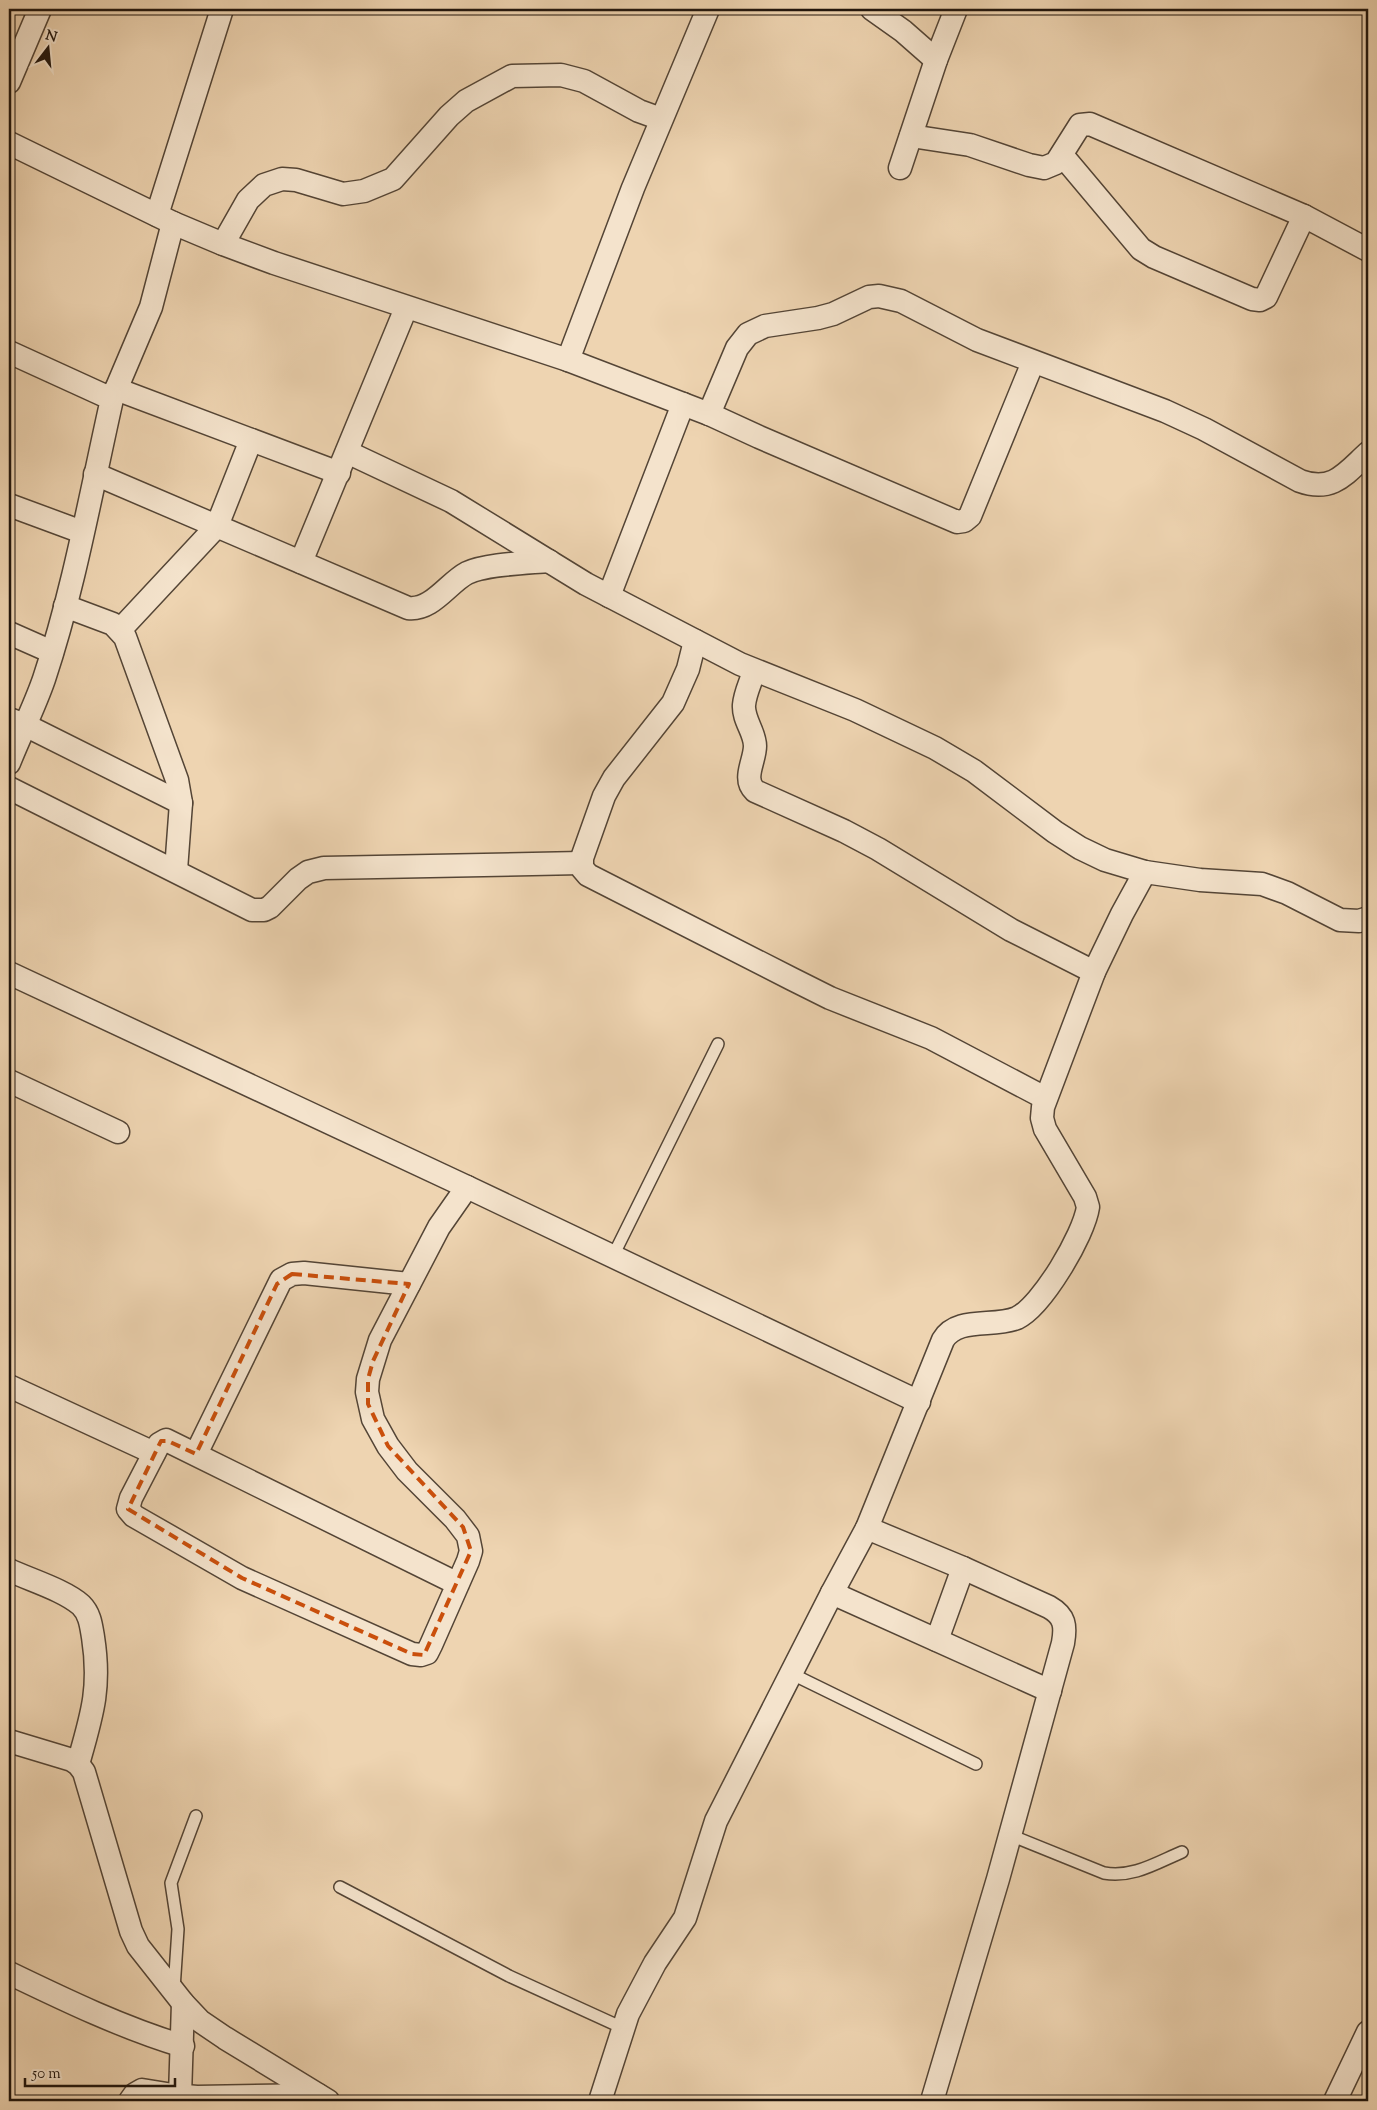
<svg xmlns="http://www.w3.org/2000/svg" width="1377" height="2110" viewBox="0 0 1377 2110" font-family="'Sorts Mill Goudy',serif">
	<rect width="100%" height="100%" fill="#eed4b1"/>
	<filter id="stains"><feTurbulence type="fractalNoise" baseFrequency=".004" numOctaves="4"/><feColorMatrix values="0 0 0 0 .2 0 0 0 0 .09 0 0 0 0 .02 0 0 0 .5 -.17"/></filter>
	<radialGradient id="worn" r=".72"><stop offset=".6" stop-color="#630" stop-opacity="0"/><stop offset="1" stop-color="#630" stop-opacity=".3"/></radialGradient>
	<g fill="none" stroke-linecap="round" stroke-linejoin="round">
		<defs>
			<g id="service">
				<polyline points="613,1256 718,1044"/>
				<polyline points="790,1673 976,1764"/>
				<path d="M1010,1835l94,38c29,5 52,-10 78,-21"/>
				<polyline points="340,1887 509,1976 623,2028"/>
				<polyline points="174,1989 178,1929 171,1883 196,1816"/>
			</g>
			<g id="minor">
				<polyline points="872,9 903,31 936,60"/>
				<polyline points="9,82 40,9"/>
				<polyline points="911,136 970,145 1029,165 1044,168 1056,163 1080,125 1090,124 1304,216 1368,250"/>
				<polyline points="9,143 173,223 223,244 274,263 568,360 709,414 759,437 957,522 964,521 970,516 1033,362"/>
				<polyline points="1062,155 1141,249 1154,257 1252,299 1260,300 1266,297 1304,216"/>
				<polyline points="900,168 936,60 956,9"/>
				<polyline points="157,215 222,9"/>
				<polyline points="223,244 248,200 264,185 282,179 296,180 343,194 364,191 393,179 449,116 466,101 512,76 561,75 584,81 639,111 661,119"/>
				<path d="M9,352l103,47c-21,93 -38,190 -68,280 -10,29 -24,56 -35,84"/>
				<polyline points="568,360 633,188 708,9"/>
				<polyline points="116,389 339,473"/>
				<polyline points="112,399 151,307 173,223"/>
				<path d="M709,414l28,-66 11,-14 17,-8 53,-8 15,-4 36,-17 10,-1 22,5 76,39 188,71 39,18 96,52c33,12 46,-8 68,-28"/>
				<polyline points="347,452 451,501 586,584 740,664 855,710 935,748 974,771 1055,832 1080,848 1105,860 1145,872 1200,880 1262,884 1287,893 1340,920 1359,921 1368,918"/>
				<path d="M95,474l313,134c24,3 40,-25 59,-35 19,-9 60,-10 82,-12"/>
				<polyline points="9,505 82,532"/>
				<polyline points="301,562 406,308"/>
				<polyline points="609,596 683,404"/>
				<polyline points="65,606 113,624 125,637 177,780 181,803 176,870"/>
				<polyline points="120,630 217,526 251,440"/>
				<polyline points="9,633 52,652"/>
				<polyline points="695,641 688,669 673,703 614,778 604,796 582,858 582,868 588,875 792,979 830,998 931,1038 1045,1098"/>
				<path d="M754,671c-3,11 -9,22 -10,34 -1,15 11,27 11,41 0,15 -13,33 0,45l89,40 34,18 133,81 83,42"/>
				<polyline points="9,719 25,725 181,803"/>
				<polyline points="9,788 252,910 264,910 270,907 298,879 308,872 324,868 581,863"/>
				<polyline points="9,973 467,1187 919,1402"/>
				<polyline points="9,1081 118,1132"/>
				<polyline points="9,1386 154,1453"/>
				<polyline points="196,1454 281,1280 292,1274 304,1273 409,1284"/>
				<path d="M867,1528l96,40 86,39c16,9 17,19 14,36l-65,236 -66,222"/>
				<path d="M9,1570c21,10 55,20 72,35 9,9 10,20 12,32 8,51 -1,78 -15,127"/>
				<polyline points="458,1584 166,1440 159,1444 131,1498 128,1509 134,1516 242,1578 412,1654 421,1655 427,1653 431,1645 468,1561 471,1551 468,1536 455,1519 407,1471 388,1446 373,1419 367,1392 368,1379 380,1340 439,1227 467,1187"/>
				<polyline points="832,1593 1050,1691"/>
				<polyline points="937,1640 963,1568"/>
				<polyline points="9,1741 72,1760 78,1764 84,1772 131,1931 138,1946 183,2003 200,2021 225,2038 328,2101"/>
				<path d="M9,1973c56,27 114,55 174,73"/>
				<polyline points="180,2096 183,2003"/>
				<polyline points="130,2101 135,2094 142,2090 173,2095 197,2097 318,2095"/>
				<path d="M600,2101l28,-87 27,-51 30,-45 31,-97 116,-228 35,-65 76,-188c14,-24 51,-12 74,-22 25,-12 67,-83 71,-111l-3,-10 -40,-68 -3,-11 1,-11 51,-135 28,-58 23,-42"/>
				<polyline points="1335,2101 1368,2032"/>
			</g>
		</defs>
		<use href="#service" stroke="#544536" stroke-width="14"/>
		<use href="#minor" stroke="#544536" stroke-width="25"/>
		<use href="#service" stroke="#f4e3cc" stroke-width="11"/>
		<use href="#minor" stroke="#f4e3cc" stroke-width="22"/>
	</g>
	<path fill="none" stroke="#ca4f0c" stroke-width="4" stroke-dasharray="10 6" stroke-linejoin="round" d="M292,1274l117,10 -36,77 -5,18v25l20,42 75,81 8,24 -47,104 -12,-1 -170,-76 -114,-69 33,-68h7l28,13 81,-170z"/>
	<rect width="1377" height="2110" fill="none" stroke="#eed4b1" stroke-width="30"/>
	<rect x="10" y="10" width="1357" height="2090" fill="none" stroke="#20150d" stroke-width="2.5"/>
	<rect x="15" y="15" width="1347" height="2080" fill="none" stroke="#20150d"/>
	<g transform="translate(48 48) rotate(16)" stroke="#f4e3cc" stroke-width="4" paint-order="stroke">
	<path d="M0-4L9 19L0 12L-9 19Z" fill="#20150d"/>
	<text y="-8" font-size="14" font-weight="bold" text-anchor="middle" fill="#20150d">N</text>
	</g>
	<path d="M25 2078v8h150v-8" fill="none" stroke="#20150d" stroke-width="2.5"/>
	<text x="32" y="2078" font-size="15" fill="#20150d" stroke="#f4e3cc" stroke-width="4" paint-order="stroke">50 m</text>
	<rect width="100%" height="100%" filter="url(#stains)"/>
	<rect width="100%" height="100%" fill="url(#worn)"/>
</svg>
